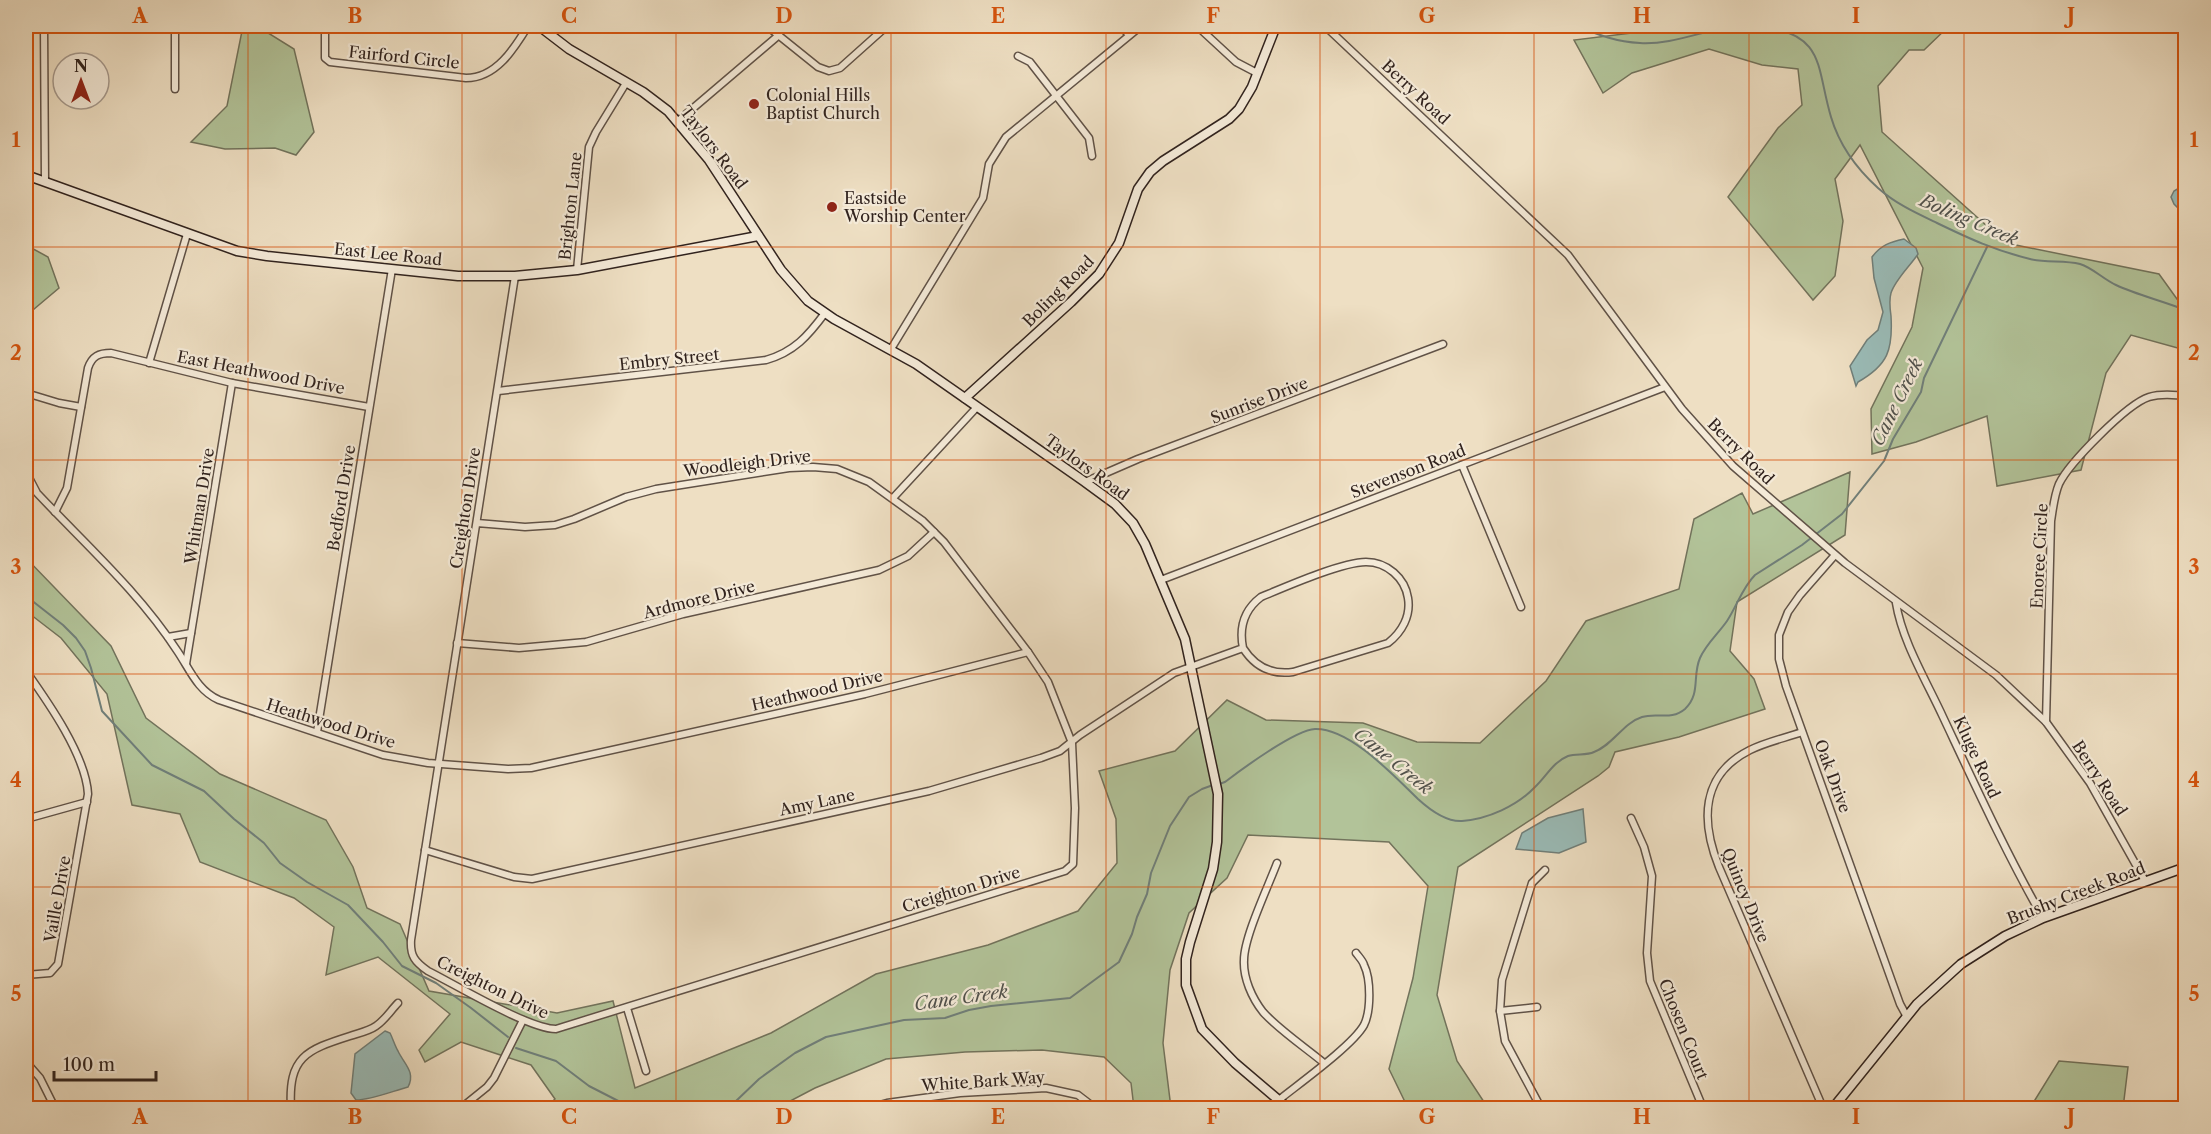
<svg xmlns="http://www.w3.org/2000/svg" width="2211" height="1134" viewBox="0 0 2211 1134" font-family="'Libre Caslon Text',serif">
	<rect width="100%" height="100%" fill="#eedfc3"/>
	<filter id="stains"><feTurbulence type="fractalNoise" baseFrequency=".00333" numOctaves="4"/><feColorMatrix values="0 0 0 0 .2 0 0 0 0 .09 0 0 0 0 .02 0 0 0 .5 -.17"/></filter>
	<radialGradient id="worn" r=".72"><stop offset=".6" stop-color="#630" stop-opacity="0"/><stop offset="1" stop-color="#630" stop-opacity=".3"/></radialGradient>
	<g fill="#b2c399" stroke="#72735c" stroke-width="1.5">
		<polygon points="243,26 257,26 294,49 314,132 296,155 275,148 225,149 191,142 227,106"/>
		<polygon points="1663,26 1949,26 1924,50 1909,50 1878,86 1882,132 2006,243 2159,274 2177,299 2185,295 2185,350 2131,335 2106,373 2081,470 1997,486 1987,416 1916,442 1872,454 1871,409 1912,327 1923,268 1860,145 1835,179 1843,221 1835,276 1813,300 1728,197 1778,128 1802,105 1798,69 1762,65 1709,49 1632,73 1603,93 1574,40 1648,31"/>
		<polygon points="26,245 48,257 59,288 27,315"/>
		<polygon points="1850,472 1845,535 1737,602 1730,651 1754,679 1765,709 1679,737 1615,752 1609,767 1598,776 1458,867 1437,995 1457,1061 1488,1108 1408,1108 1389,1069 1413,978 1428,886 1389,842 1248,835 1227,878 1189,913 1170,970 1163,1043 1171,1108 1134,1108 1131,1083 1104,1057 1042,1050 965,1052 886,1059 815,1088 777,1108 545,1108 555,1099 531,1065 461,1042 425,1062 419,1050 450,1014 378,957 326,975 334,927 294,898 200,862 180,814 132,805 107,694 61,638 26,611 26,558 111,646 146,718 220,774 326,820 353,867 367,908 400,924 429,991 557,1013 613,1001 635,1088 771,1033 876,974 988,945 1078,911 1117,863 1116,819 1099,771 1175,751 1227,700 1266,720 1363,723 1417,742 1480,743 1546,681 1586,621 1679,589 1694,519 1742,493 1753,514"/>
		<polygon points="2059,1061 2128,1067 2123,1108 2030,1108"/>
	</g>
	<g fill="#9abcb8" stroke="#707f7a" stroke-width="1.5">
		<polygon points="2179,188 2185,188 2185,215 2174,204 2171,197 2174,191"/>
		<path d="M1904,239l12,9 2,6c-8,12 -23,26 -27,39 -2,7 -1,16 0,23 2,34 -3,49 -33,66l-2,4 -6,-20 17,-26 11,-10 5,-18 -9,-34 -2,-21c9,-12 18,-15 32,-18z"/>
		<polygon points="1583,809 1586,842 1559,853 1516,849 1522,833 1548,818"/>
		<path d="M385,1031l5,2c3,6 5,13 8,18 6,13 18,21 10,36 -15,4 -37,13 -52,13l-5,-7 4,-39z"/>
	</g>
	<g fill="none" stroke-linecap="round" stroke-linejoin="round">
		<g stroke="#707f7a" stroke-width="2">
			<path d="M1578,26c20,9 39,16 62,17 32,2 64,-13 96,-17"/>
			<path d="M1762,26c64,9 54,41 69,91 8,27 26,52 47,71 18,16 38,25 59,35 33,16 57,27 93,36 16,4 34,1 50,5 13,4 23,15 36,21 19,9 43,15 64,23l6,6"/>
			<polyline points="26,596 63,625 76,638 85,651 91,668 102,711 152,765 204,791 234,819 264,843 280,863 307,882 348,905 383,942 402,966 436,983 471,1008 508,1037"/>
			<path d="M1219,784l6,-2c17,-13 70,-52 90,-53 35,-1 79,47 103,70 12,11 28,23 44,22 26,-2 55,-15 73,-34 11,-10 18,-25 33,-31 8,-3 18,0 26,-4 19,-7 29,-29 48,-35 15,-5 29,4 43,-8 16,-15 7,-33 15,-51 6,-14 18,-24 27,-37 10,-15 15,-33 28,-46l47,-30 40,-31 42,-53 9,-22 28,-47 3,-14 63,-131"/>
			<polyline points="516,1048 556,1061 589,1086 632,1108"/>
			<polyline points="718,1108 736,1101 759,1079 795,1053 826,1037 904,1020 945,1018 969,1010 991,1006 1070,998 1119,962 1132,934 1137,917 1147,894 1151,873 1170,826 1189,797 1202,789 1213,785"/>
		</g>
		<defs>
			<g id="street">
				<polyline points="44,26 45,182"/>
				<path d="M325,26v32l5,4 136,16c30,0 48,-29 62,-52"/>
				<polyline points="767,26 818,67 829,71 840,68 887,26"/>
				<polyline points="1121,26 1129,35"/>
				<polyline points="1197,26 1236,62 1257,73"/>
				<polyline points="1325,26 1568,255 1682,409 1733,466 1845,563 1996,675 2046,722 2090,783 2145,881"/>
				<polyline points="1018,56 1030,62 1089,138 1092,156"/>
				<polyline points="175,89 175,26"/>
				<polyline points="678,121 779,35"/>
				<polyline points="577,270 589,147 596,132 626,83"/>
				<polyline points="891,349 983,198 989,164 1006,137 1141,26"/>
				<polyline points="149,363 187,234"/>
				<path d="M498,391l268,-31c28,-8 42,-24 59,-47"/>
				<polyline points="26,393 59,403 81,407"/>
				<polyline points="1462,465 1521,607"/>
				<path d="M26,472l11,21c49,52 102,99 141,159 12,18 20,39 41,48l164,55 17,3 28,5 80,6 23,-1 334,-74 163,-42"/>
				<polyline points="1085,482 1138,459 1443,344"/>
				<polyline points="893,498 977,407"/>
				<path d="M55,512l12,-24 21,-120c4,-12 11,-15 23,-15l121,30 137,24"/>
				<path d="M477,523l48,4 30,-2 19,-6 52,-22 30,-8 133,-21 24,-1 24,2 32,13 54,39 21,21 84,110 20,30 24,61 3,65 -2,56 -8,7 -509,158c-27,0 -100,-44 -128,-58 -13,-9 -18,-15 -17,-31l104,-664"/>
				<polyline points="1835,555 1800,595 1788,612 1779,635 1779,659 1786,686 1900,1004 1907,1017"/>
				<polyline points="1161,580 1665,387"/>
				<path d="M1896,603c6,38 31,79 47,114 32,68 63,136 100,201"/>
				<polyline points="168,637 191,633"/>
				<polyline points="457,643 519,648 586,642 683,614 879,570 908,556 934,532"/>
				<polyline points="186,664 232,383"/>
				<path d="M26,671c22,31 60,85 62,123l-30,170 -8,9 -24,2"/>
				<polyline points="2186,689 2186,710"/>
				<path d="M2046,722l5,-201c2,-12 3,-25 8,-37 10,-21 68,-80 90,-87 10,-3 26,-3 37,0"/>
				<polyline points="317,732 392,269"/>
				<path d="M1802,732c-17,6 -36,10 -52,18 -50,25 -49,72 -31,117l104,241"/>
				<polyline points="1631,818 1644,847 1652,876 1647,953 1650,981 1703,1108"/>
				<polyline points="26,819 87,802"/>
				<path d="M425,850l89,27 18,2 397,-88 112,-33 19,-7 20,-16 94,-62 69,-25c-4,-20 1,-38 18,-51 24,-10 81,-35 105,-35 21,0 39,16 42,36 3,18 -6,34 -20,45l-95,29c-22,3 -38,-5 -50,-24"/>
				<path d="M1277,863c-9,24 -33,74 -33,97 -1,18 8,38 19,52 15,17 43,36 61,51"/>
				<polyline points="627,1008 646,1071"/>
				<polyline points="1500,1011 1537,1007"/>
				<polyline points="26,1062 40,1078 55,1108"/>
				<path d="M1280,1099c20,-16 73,-54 84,-74 7,-14 7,-46 0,-60 -1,-4 -5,-8 -8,-12"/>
				<path d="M291,1108c-3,-51 15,-58 59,-72 9,-3 19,-5 26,-10 9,-6 15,-16 22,-23"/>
				<polyline points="461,1108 487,1087 494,1078 523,1020"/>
				<polyline points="868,1108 887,1103 960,1093 1046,1088 1078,1095 1095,1108"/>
				<polyline points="1541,1108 1505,1041 1500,1011 1502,980 1532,883 1545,870"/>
			</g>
			<g id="secondary">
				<polyline points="539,26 569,49 643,92 668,111 709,160 781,270 808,301 834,319 916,364 1085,482 1115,504 1133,523 1145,544 1185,639 1218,794 1217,842 1213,869 1190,942 1186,959 1186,985 1202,1029 1235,1063 1288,1108"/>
				<polyline points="26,175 237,251 267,256 458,276 515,276 577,270 758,236"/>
				<polyline points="965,398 1071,302 1099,274 1119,243 1138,189 1150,172 1163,161 1229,119 1239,109 1252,87 1276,26"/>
				<polyline points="1833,1108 1917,1004 1961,964 2005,936 2043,918 2186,867"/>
			</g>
		</defs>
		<use href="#street" stroke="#605247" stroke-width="9"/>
		<use href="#secondary" stroke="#31231e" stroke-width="11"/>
		<use href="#street" stroke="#f4ead8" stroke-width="6"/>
		<use href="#secondary" stroke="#f4ead8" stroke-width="8"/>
	</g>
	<path fill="none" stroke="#d6540e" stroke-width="1.5" stroke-opacity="0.55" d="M248,26v1082M462,26v1082M676,26v1082M891,26v1082M1106,26v1082M1320,26v1082M1534,26v1082M1749,26v1082M1964,26v1082M26,247h2160M26,460h2160M26,674h2160M26,887h2160"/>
	<g fill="#8f2418" stroke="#f4ead8" stroke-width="2">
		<circle cx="754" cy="104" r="6"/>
		<circle cx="832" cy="207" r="6"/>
	</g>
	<g text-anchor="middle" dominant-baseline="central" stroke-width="4.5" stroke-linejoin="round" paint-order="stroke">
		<g font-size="16" fill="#31231e" stroke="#f4ead8">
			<text transform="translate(404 57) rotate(6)">Fairford Circle</text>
			<text transform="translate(1416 92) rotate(43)">Berry Road</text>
			<text transform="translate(714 147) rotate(53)">Taylors Road</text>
			<text transform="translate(570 206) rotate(-84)">Brighton Lane</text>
			<text transform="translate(388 254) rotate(6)">East Lee Road</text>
			<text transform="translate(1058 291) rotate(-45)">Boling Road</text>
			<text transform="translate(669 359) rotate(-6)">Embry Street</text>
			<text transform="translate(261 372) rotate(11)">East Heathwood Drive</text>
			<text transform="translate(1259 400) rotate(-21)">Sunrise Drive</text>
			<text transform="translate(1741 451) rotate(45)">Berry Road</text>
			<text transform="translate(747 463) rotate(-7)">Woodleigh Drive</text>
			<text transform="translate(1087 467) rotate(36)">Taylors Road</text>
			<text transform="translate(1408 471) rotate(-21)">Stevenson Road</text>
			<text transform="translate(341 498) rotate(-81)">Bedford Drive</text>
			<text transform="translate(199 506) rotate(-81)">Whitman Drive</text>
			<text transform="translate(465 508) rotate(-81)">Creighton Drive</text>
			<text transform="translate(2039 556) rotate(-87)">Enoree Circle</text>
			<text transform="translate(699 599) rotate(-14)">Ardmore Drive</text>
			<text transform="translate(817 690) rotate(-13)">Heathwood Drive</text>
			<text transform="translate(331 723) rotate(17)">Heathwood Drive</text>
			<text transform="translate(1977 757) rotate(65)">Kluge Road</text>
			<text transform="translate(1833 776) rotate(70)">Oak Drive</text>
			<text transform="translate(2100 778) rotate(57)">Berry Road</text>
			<text transform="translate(817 802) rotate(-12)">Amy Lane</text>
			<text transform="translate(961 889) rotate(-17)">Creighton Drive</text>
			<text transform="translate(2076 893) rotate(-21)">Brushy Creek Road</text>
			<text transform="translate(1746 895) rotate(68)">Quincy Drive</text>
			<text transform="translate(57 899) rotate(-80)">Vaille Drive</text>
			<text transform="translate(493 987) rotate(26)">Creighton Drive</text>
			<text transform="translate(1684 1029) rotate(68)">Chosen Court</text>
			<text transform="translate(983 1081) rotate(-4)">White Bark Way</text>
		</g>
		<g font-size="16" fill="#31231e" stroke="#f4ead8" text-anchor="start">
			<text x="766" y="95">Colonial Hills<tspan x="766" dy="18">Baptist Church</tspan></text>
			<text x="844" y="198">Eastside<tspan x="844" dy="18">Worship Center</tspan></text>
		</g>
		<g font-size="18" font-style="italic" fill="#50514c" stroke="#f4ead8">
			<text transform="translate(1969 220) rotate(23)">Boling Creek</text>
			<text transform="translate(1897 402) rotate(-64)">Cane Creek</text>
			<text transform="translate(1393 761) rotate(39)">Cane Creek</text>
			<text transform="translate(961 998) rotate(-8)">Cane Creek</text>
		</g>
	</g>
	<rect width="2211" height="1134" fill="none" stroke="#eedfc3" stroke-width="66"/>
	<g transform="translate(81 81)"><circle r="28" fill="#f4ead8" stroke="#a69a8e" stroke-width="1.5"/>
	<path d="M0-4.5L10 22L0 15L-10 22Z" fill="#8f2418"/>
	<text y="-9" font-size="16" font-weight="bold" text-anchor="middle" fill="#31231e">N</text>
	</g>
	<path d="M54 1071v9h102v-9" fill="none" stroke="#31231e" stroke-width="3"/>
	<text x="63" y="1071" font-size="18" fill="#31231e" stroke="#f4ead8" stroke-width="4.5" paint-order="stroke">100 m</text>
	<rect x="33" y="33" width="2145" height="1068" fill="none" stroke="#d6540e" stroke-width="2"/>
	<g font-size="20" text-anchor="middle" font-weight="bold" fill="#d6540e">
		<text x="140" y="23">A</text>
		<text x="355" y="23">B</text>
		<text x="569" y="23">C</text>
		<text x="784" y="23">D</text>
		<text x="998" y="23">E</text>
		<text x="1213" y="23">F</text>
		<text x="1427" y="23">G</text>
		<text x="1642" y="23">H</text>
		<text x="1856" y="23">I</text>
		<text x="2071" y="23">J</text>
		<text x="16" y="147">1</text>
		<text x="2194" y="147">1</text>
		<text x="16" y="360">2</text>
		<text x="2194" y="360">2</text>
		<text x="16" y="574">3</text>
		<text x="2194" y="574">3</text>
		<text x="16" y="787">4</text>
		<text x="2194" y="787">4</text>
		<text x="16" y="1001">5</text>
		<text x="2194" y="1001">5</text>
		<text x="140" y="1124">A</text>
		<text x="355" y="1124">B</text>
		<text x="569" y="1124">C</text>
		<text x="784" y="1124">D</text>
		<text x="998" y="1124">E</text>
		<text x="1213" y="1124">F</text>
		<text x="1427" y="1124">G</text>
		<text x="1642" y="1124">H</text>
		<text x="1856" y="1124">I</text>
		<text x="2071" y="1124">J</text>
	</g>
	<rect width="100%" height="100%" filter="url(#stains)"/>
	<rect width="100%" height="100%" fill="url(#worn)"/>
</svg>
